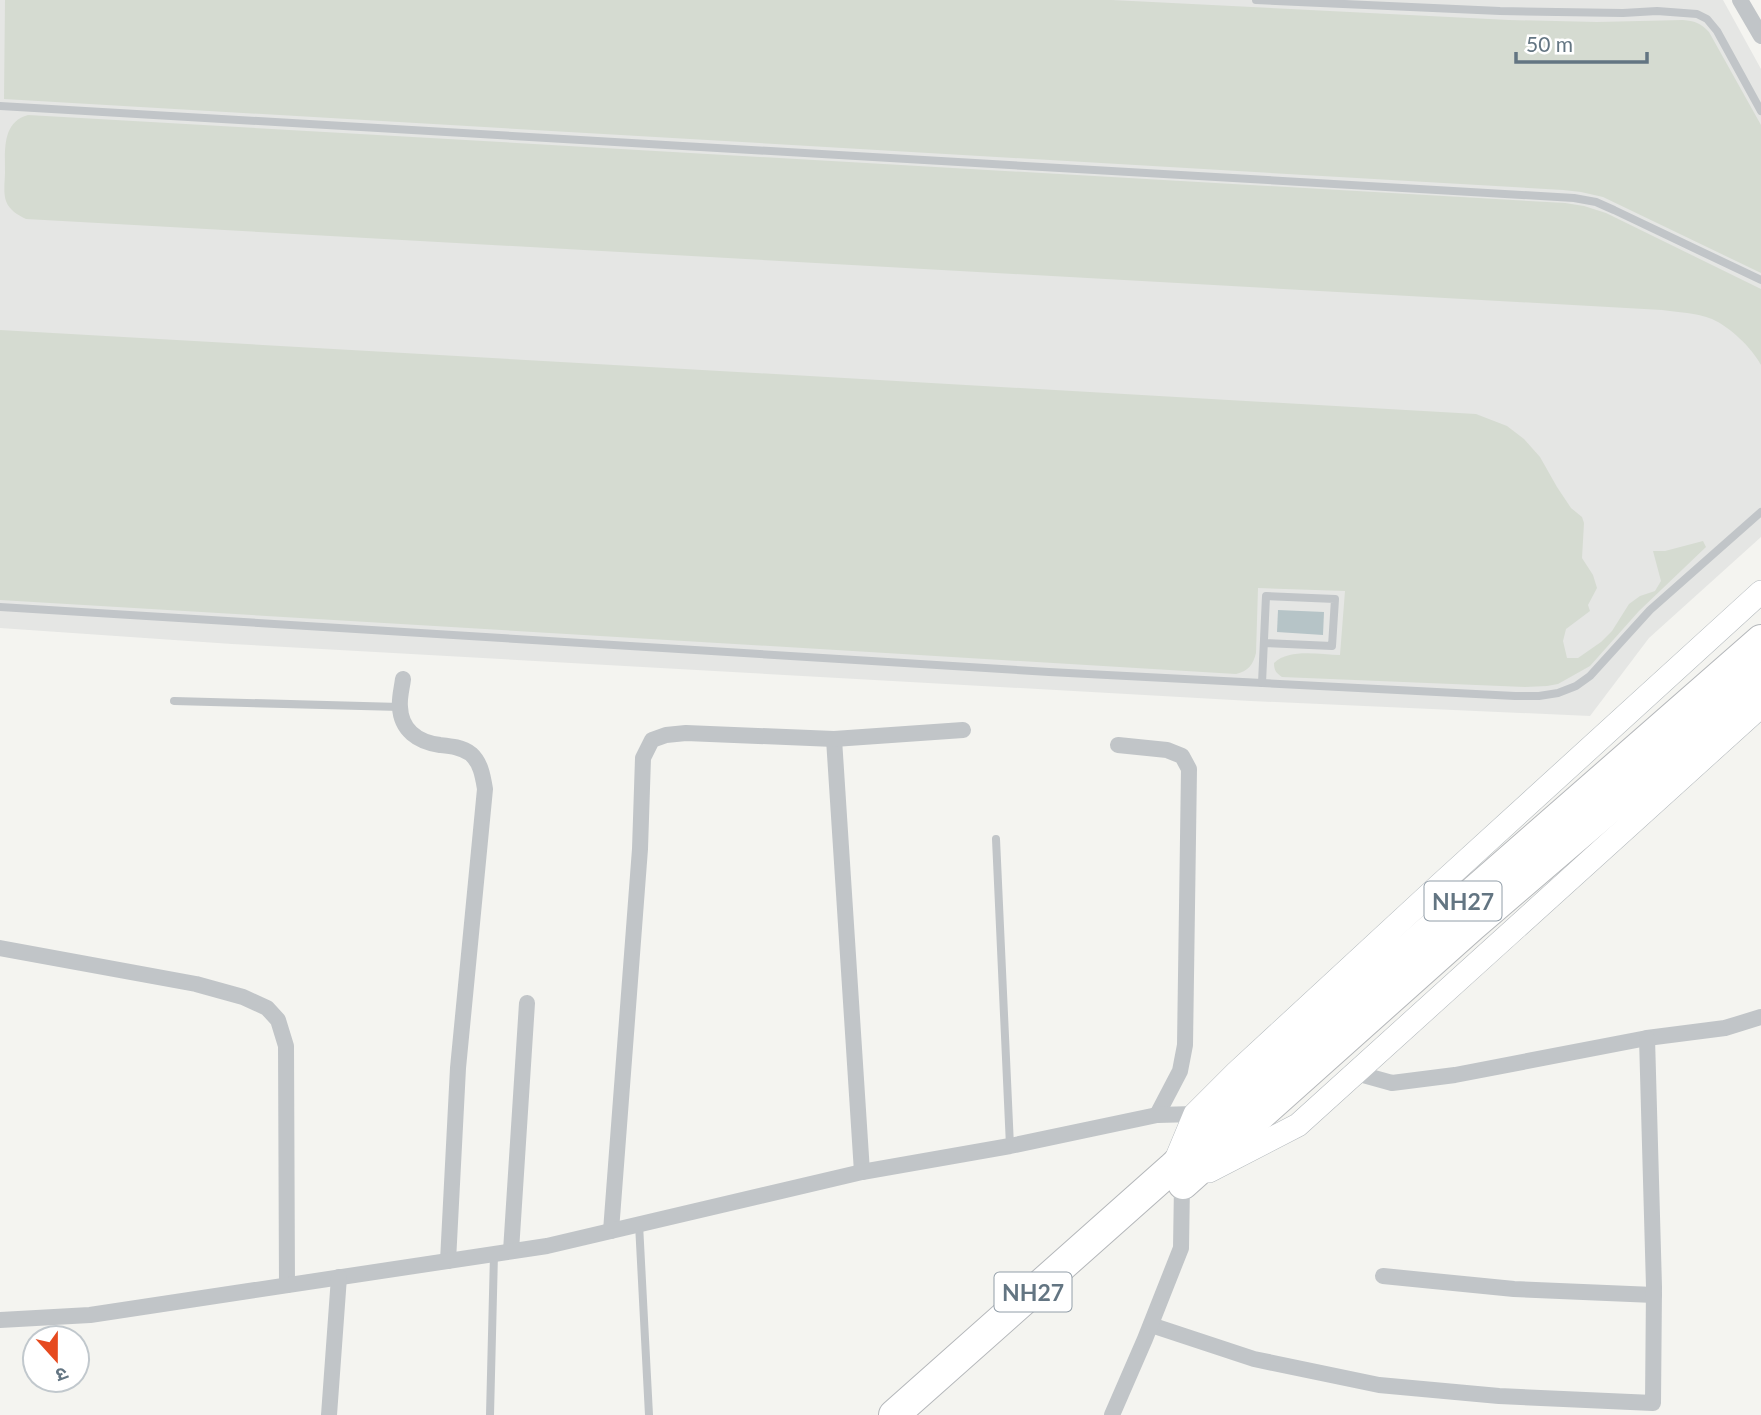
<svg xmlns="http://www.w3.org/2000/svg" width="1761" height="1415" viewBox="0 0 1761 1415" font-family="Lato,'Noto Sans Devanagari',sans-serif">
	<rect width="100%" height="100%" fill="#f4f4f0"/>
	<polygon fill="#e5e6e4" points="0,0 1723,0 1761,69 1761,537 1649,638 1590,716 1251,701 232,644 0,628"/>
	<g fill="#d5dbd1">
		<path d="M5,0h1107l397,20 88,2 86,-2c11,1 18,3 26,12l52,93v148l-158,-76 -22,-5 -18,-2 -1559,-91z"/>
		<path d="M28,115l1537,88 19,3 22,7 155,76v76c-9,-17 -31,-38 -49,-46 -15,-6 -35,-7 -50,-9l-1636,-91c-8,-4 -17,-9 -20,-18 -3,-9 -1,-20 -1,-29 0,-22 -3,-50 23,-57z"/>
		<path d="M0,330l1476,84 31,12 17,13 16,18 17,30 14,21 11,9 2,6 -2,35 11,17 4,13 -9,17 2,6 -24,18 -3,12 4,17h11l23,-16 11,-11 17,-27 11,-8 15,-5 6,-10 -8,-30h12l38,-10 3,6 -67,64 -49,55 -32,18 -11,2 -22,1 -243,-10c-6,-4 -8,-7 -8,-14 16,-15 46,-8 66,-8l5,-64 -87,-3 -2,65c-3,12 -8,18 -20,21l-1236,-74z"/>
	</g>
	<polygon fill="#b6c4c7" points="1278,610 1324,612 1323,635 1277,632"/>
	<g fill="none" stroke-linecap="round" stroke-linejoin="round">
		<defs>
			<g id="secondary">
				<polyline points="1175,1162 1195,1114 1237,1072 1433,891 1761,592"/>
				<polyline points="1209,1171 1298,1125 1761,706"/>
			</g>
			<g id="highway">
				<polyline points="1183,1184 1472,926 1682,746 1761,675"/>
				<polyline points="894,1415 1172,1168 1304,1042 1423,936 1761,640"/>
			</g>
		</defs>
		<use href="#secondary" stroke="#b1b7bb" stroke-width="24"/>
		<use href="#highway" stroke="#b4b7ba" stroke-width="32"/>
		<g stroke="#c1c5c8" stroke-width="8">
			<polyline points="1256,0 1500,11 1623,13 1657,11 1697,14 1707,19 1717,31 1761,111"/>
			<polyline points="0,106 1574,198 1596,202 1614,210 1761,280"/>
			<polyline points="0,607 1049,672 1515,696 1539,696 1558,693 1576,686 1590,676 1650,610 1761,512"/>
			<polyline points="1262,683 1266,596 1335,599 1332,646 1264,643"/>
			<polyline points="174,701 400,707"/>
			<polyline points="996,839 1010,1146"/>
			<polyline points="639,1224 649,1415"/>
			<polyline points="490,1415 494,1254"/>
		</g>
		<g stroke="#c1c5c8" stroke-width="16">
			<polyline points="1740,0 1761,36"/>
			<path d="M403,679c-1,9 -4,19 -3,28 1,23 18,35 40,38 10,1 22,2 31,9 10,9 12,23 14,35l-27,279 -10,193"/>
			<polyline points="834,739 862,1172"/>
			<polyline points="1118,745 1167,750 1182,756 1189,769 1185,1045 1180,1071 1157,1115"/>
			<polyline points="0,948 196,984 243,997 267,1008 278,1020 286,1046 287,1285"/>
			<polyline points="1356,1073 1392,1083 1455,1075 1647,1038 1725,1028 1761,1017"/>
			<polyline points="611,1231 640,849 643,758 652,740 666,735 686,733 834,739 963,730"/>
			<polyline points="511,1251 527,1003"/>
			<polyline points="1383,1276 1514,1289 1654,1295"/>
			<polyline points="0,1320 90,1315 547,1246 862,1172 1010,1146 1157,1115 1195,1114"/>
			<polyline points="1151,1325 1254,1359 1379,1385 1499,1396 1653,1403 1654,1287 1647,1038"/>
			<polyline points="329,1415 339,1277"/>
			<polyline points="1112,1415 1145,1339 1181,1248 1182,1185"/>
		</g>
		<use href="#secondary" stroke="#fff" stroke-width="23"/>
		<use href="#highway" stroke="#fff" stroke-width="30"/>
	</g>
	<g text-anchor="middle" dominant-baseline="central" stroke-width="7" stroke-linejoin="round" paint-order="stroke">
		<g fill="#fff" stroke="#929ea8" stroke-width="2">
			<rect x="1424.5" y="881.5" width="77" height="39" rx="5"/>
			<rect x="994.5" y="1272.5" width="77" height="39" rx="5"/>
		</g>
		<g font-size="23" font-weight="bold" fill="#637582">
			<text x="1463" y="901">NH27</text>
			<text x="1033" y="1292">NH27</text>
		</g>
	</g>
	<g transform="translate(56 1359) rotate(159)"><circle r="33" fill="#ffffff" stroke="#c1c8cd" stroke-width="2"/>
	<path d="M0-5L12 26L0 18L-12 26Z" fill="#e64a1f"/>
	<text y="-10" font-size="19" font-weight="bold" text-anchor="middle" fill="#637582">उ</text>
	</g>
	<path d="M1516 52v10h131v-10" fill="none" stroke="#637582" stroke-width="3.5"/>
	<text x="1526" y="52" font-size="21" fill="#637582" stroke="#ffffff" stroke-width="5" paint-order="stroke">50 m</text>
</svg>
